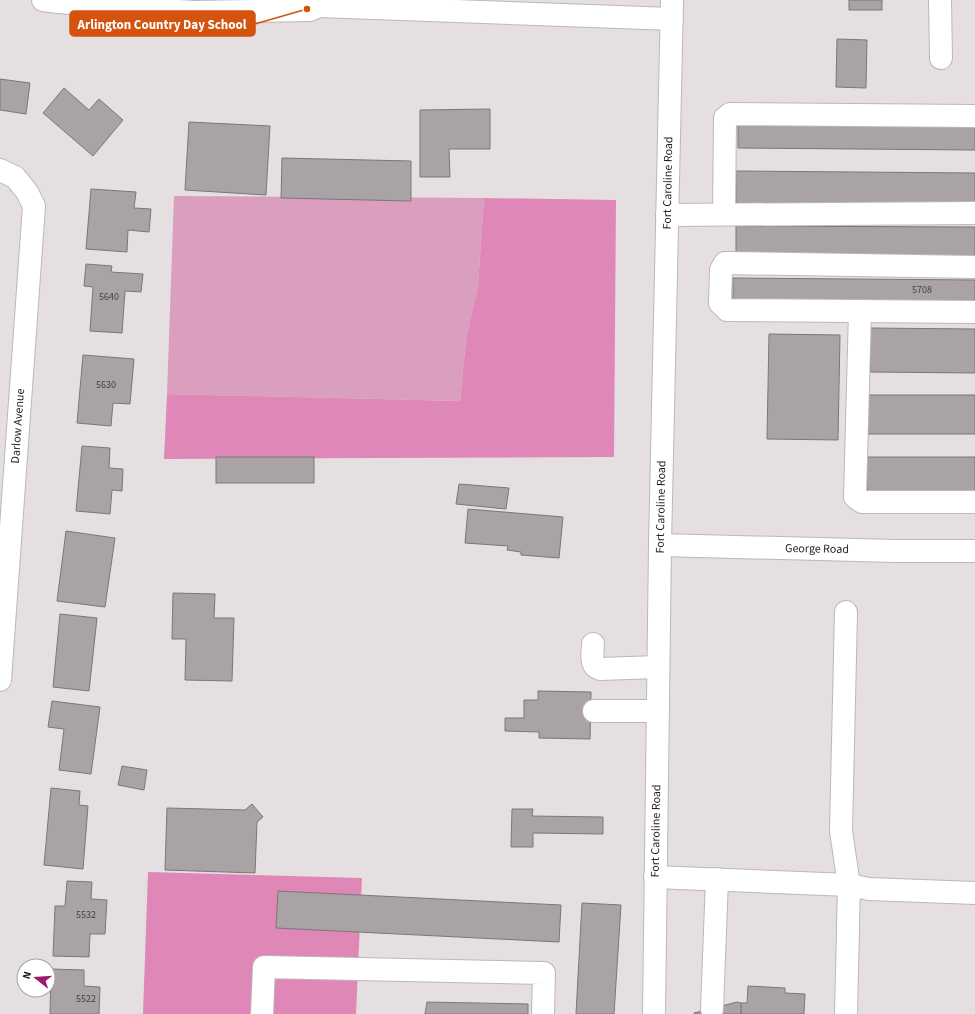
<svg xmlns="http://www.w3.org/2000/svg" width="975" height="1014" viewBox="0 0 975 1014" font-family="'Source Sans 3',sans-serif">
	<rect width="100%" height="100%" fill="#e5dfe2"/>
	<polygon fill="#da9fbe" points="174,196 484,198 478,285 466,339 460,401 167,394"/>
	<g fill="#df88b8">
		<polygon points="484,198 616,200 614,457 164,459 167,394 460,401 466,339 478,285"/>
		<polygon points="148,872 362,878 356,1014 143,1014"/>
	</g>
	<g fill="#a9a3a6" stroke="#7b7679">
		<rect x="849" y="0" width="33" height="10"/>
		<polygon points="837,39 867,40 866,88 836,87"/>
		<polygon points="0,79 30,83 26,114 0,110"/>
		<polygon points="64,88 89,110 99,99 123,120 93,156 43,113"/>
		<polygon points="490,109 490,149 449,149 450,177 420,177 420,110"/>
		<polygon points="189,122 270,126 266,195 185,190"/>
		<polygon points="738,123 975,124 975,150 738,148"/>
		<polygon points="282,158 411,161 411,201 281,198"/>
		<polygon points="736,171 975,173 975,205 736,203"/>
		<polygon points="91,189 136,192 134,208 151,209 149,232 128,230 127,252 86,249"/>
		<polygon points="736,226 975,227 975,256 736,255"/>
		<polygon points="86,264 112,266 111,272 143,274 141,292 125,291 122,333 90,331 93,287 84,286"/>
		<polygon points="733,278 975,280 975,306 733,304"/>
		<polygon points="870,328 975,329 975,373 870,372"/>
		<polygon points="769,334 840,335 838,440 767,439"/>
		<polygon points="83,355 134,359 130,404 113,403 111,426 77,423"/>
		<rect x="868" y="395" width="107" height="39"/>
		<polygon points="82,446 110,448 109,468 123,469 122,491 112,490 110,514 76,511"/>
		<rect x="216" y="457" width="98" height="26"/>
		<rect x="867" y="457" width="108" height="39"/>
		<polygon points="459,484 509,488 506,509 456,504"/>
		<polygon points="468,509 563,517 559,558 521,555 521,552 507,550 508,546 465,543"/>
		<polygon points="66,531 115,538 105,607 57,601"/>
		<polygon points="173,593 215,594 214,618 234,618 232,681 185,680 186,639 172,639"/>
		<polygon points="60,614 97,618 89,691 53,687"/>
		<polygon points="538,691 591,692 590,739 539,738 539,732 505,731 505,718 524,718 524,700 538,700"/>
		<polygon points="52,701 100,707 91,774 59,770 64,729 48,727"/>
		<polygon points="122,766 147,770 144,790 118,785"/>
		<polygon points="51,788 80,791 79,805 88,806 83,869 44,865"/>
		<polygon points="252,804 263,817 257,822 255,873 165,870 167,808 245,810"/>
		<polygon points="512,809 533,809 532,816 603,817 603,834 533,833 533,847 511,847"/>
		<polygon points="67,881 92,882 91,899 107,900 105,934 90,934 89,957 53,956 55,906 65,906"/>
		<polygon points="278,891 561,905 559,942 276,928"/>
		<polygon points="582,903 621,905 614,1014 576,1014"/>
		<polygon points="51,969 84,970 84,986 100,987 99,1014 50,1014"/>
		<polygon points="748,986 785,988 785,993 805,994 804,1014 741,1014 741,1003 747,1003"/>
		<polygon points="427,1002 528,1004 528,1014 425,1014"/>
		<polygon points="737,1002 741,1003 741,1014 694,1014 694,1013"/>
	</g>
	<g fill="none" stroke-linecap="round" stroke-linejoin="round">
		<defs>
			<g id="minor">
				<polyline points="43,0 58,2 131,8 194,12 310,10 319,6"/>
				<polyline points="313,0 319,6 672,19"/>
				<polyline points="940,0 941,58"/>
				<polyline points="0,170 15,177 27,192 34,206 0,680"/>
				<polyline points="724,214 725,118 730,114 975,116"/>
				<polyline points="667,215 975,213"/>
				<polyline points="975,267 725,263 721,270 720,303 727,310 975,312"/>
				<polyline points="860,311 855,497 862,502 975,502"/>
				<polyline points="660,545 895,551 975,551"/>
				<path d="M593,644c0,9 -4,22 7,25l58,-2"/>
				<polyline points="594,711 658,711"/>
				<polyline points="655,877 849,885 869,889 975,893"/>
				<polyline points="712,1009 717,879"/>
				<polyline points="262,1014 264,967 544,973 543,1014"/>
				<polyline points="654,1014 660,545 672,0"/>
				<polyline points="846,1014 849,885 841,831 846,612"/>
			</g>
		</defs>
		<use href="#minor" stroke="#bdb7ba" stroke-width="24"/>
		<use href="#minor" stroke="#fff" stroke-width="22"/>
	</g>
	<g text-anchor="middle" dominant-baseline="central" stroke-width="4" stroke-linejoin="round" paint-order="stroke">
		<g font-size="10" fill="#433f42">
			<text x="922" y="290">5708</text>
			<text x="109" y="297">5640</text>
			<text x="106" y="385">5630</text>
			<text x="86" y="915">5532</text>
			<text x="86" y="999">5522</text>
		</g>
		<g font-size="12" fill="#211e20" stroke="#fff">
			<text transform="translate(668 183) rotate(-89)">Fort Caroline Road</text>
			<text transform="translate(18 426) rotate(-86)">Darlow Avenue</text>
			<text transform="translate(661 507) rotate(-89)">Fort Caroline Road</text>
			<text transform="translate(817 549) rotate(1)">George Road</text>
			<text transform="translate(656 831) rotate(-89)">Fort Caroline Road</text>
		</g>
	</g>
	<path fill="none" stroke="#d4530e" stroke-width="1.5" d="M307 9L255 24"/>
	<circle fill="#d4530e" stroke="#fff" stroke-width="1.5" cx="307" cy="9" r="4"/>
	<rect fill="#d4530e" stroke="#d4530e" stroke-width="1.5" x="70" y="11" width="185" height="25" rx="4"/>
	<g font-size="13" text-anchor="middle" font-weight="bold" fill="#fff">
		<text x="162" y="29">Arlington Country Day School</text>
	</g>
	<g transform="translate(36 978) rotate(287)"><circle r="19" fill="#ffffff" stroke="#a6a5a6"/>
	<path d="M0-3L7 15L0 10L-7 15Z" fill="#9b1b6f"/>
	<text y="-6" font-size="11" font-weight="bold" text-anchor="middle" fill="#211e20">N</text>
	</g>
</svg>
